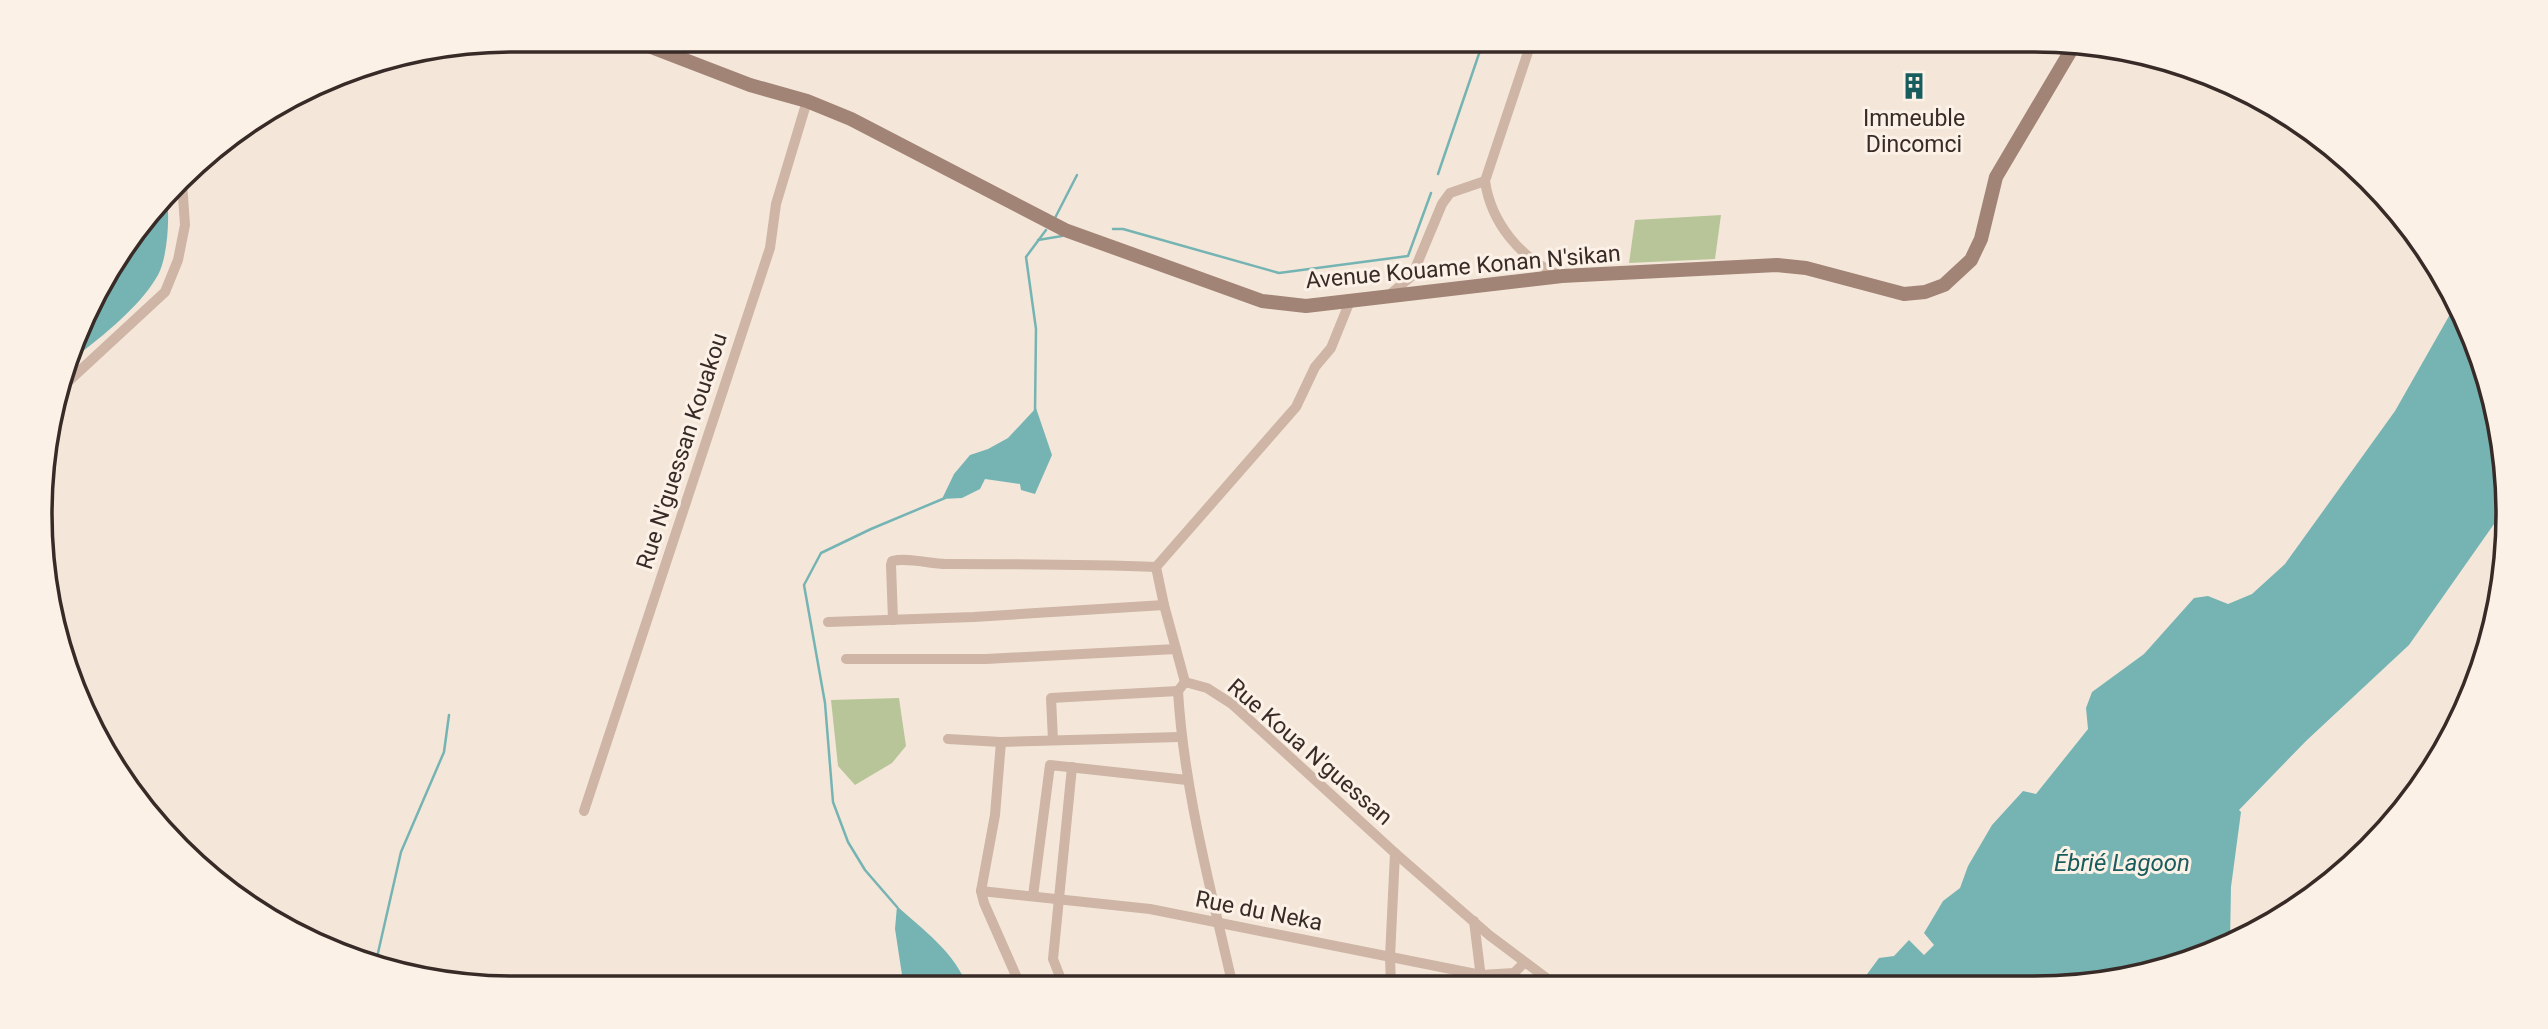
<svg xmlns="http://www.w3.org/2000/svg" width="2548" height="1029" viewBox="0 0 2548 1029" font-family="Roboto,sans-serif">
	<rect width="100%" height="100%" fill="#f4e7da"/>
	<g fill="#b8c598">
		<polygon points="1721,215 1715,259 1629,263 1635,220"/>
		<polygon points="899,698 906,746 892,763 855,785 838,766 831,700"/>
	</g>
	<g fill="#76b4b4">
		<path d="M167,201c3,18 0,58 -9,74 -19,34 -63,67 -93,90l39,-87z"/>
		<path d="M2457,302c29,57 51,141 49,205l-97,138 -103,96 -67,69 2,2 -10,75 -1,57 -15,8 -119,33h-237l20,-27 15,-2 15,-16 15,15 10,-10 -10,-12 19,-32 17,-13 8,-22 24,-41 31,-34 13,3 52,-65 -2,-21 6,-16 52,-38 50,-56 14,-2 20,8 24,-10 33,-30 110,-153z"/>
		<polygon points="1036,408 1052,455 1035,494 1021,490 1020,484 985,479 980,489 962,498 942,499 954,474 970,455 988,449 1008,438"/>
		<path d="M897,906c27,25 58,46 71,82h-64l-9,-59z"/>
	</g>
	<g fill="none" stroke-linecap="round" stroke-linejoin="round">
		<g stroke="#76b4b4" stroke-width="2.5">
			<polyline points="1438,174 1483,42"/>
			<polyline points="1055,218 1077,175"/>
			<polyline points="1113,229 1123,229 1279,273 1408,256 1431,193"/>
			<polyline points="1038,240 1062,236"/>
			<polyline points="1035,411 1036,329 1026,257 1046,230"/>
			<polyline points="897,907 865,870 848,842 833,802 825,703 804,585 821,553 871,529 945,498"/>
			<polyline points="375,966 401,852 444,752 449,715"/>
		</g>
		<g stroke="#ceb5a5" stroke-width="10">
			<path d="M1532,40l-47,141c6,42 36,78 74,94"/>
			<polyline points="1389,295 1412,276 1442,204 1450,193 1485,181"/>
			<polyline points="1350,301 1331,348 1315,367 1296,407 1156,567 1164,605 1185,682 1207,688 1232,704 1395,853 1489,935 1557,986"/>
			<polyline points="59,390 165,292 178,260 185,225 182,182"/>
			<path d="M893,620l-2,-55 1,-4c16,-4 38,3 54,3 70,0 140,0 210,3"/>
			<polyline points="828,622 974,617 1164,605"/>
			<polyline points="846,659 986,659 1176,649"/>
			<path d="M1185,682l-7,9c6,100 33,198 55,296"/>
			<polyline points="948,739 1001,742 1180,737"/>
			<polyline points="1053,740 1051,698 1178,691"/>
			<polyline points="1001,742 995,815 981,891 984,903 1021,987"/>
			<polyline points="584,811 770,248 776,204 807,101"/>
			<polyline points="981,891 1150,909 1481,975 1514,973 1524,963"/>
			<polyline points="1033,896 1050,765 1187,780"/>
			<polyline points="1474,921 1482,986"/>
			<polyline points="1391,986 1390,957 1395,853"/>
			<polyline points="1064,987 1053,959 1072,767"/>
		</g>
		<polyline stroke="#a18476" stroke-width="14" points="633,40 750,85 807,101 851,119 1065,230 1262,301 1306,306 1562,276 1777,265 1806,268 1904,294 1925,292 1944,285 1971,260 1981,239 1996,177 2073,47"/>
	</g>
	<defs>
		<symbol id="building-bare" viewBox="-9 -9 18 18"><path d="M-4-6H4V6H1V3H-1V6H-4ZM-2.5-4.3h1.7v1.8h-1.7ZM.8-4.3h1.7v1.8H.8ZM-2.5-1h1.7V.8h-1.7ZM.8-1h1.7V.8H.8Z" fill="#185d5e" stroke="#fbf1e7" stroke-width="2.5" paint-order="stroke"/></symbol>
	</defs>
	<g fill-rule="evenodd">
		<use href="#building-bare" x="1895" y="67" width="38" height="38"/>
	</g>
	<g text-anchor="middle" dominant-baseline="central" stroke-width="6" stroke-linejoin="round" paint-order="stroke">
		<g font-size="23" fill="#382b27" stroke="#fbf1e7">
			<text x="1914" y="118">Immeuble<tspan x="1914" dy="26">Dincomci</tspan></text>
		</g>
		<g font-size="23" fill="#382b27" stroke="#fbf1e7">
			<text transform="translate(1463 267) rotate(-5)">Avenue Kouame Konan N'sikan</text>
			<text transform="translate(682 451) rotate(-72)">Rue N'guessan Kouakou</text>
			<text transform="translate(1310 752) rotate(41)">Rue Koua N'guessan</text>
			<text transform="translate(1259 911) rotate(11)">Rue du Neka</text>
		</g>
		<g font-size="24" font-style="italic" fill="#185d5e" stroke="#fbf1e7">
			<text x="2122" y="863">Ébrié Lagoon</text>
		</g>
	</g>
	<path d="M0 0H2548V1029H0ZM514 52H2034A462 462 0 0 1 2496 514V514A462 462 0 0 1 2034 976H514A462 462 0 0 1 52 514V514A462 462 0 0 1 514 52Z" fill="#fbf1e7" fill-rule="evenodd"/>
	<path fill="none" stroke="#382b27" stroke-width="3.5" d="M514 52H2034A462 462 0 0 1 2496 514V514A462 462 0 0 1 2034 976H514A462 462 0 0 1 52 514V514A462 462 0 0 1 514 52Z"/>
</svg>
